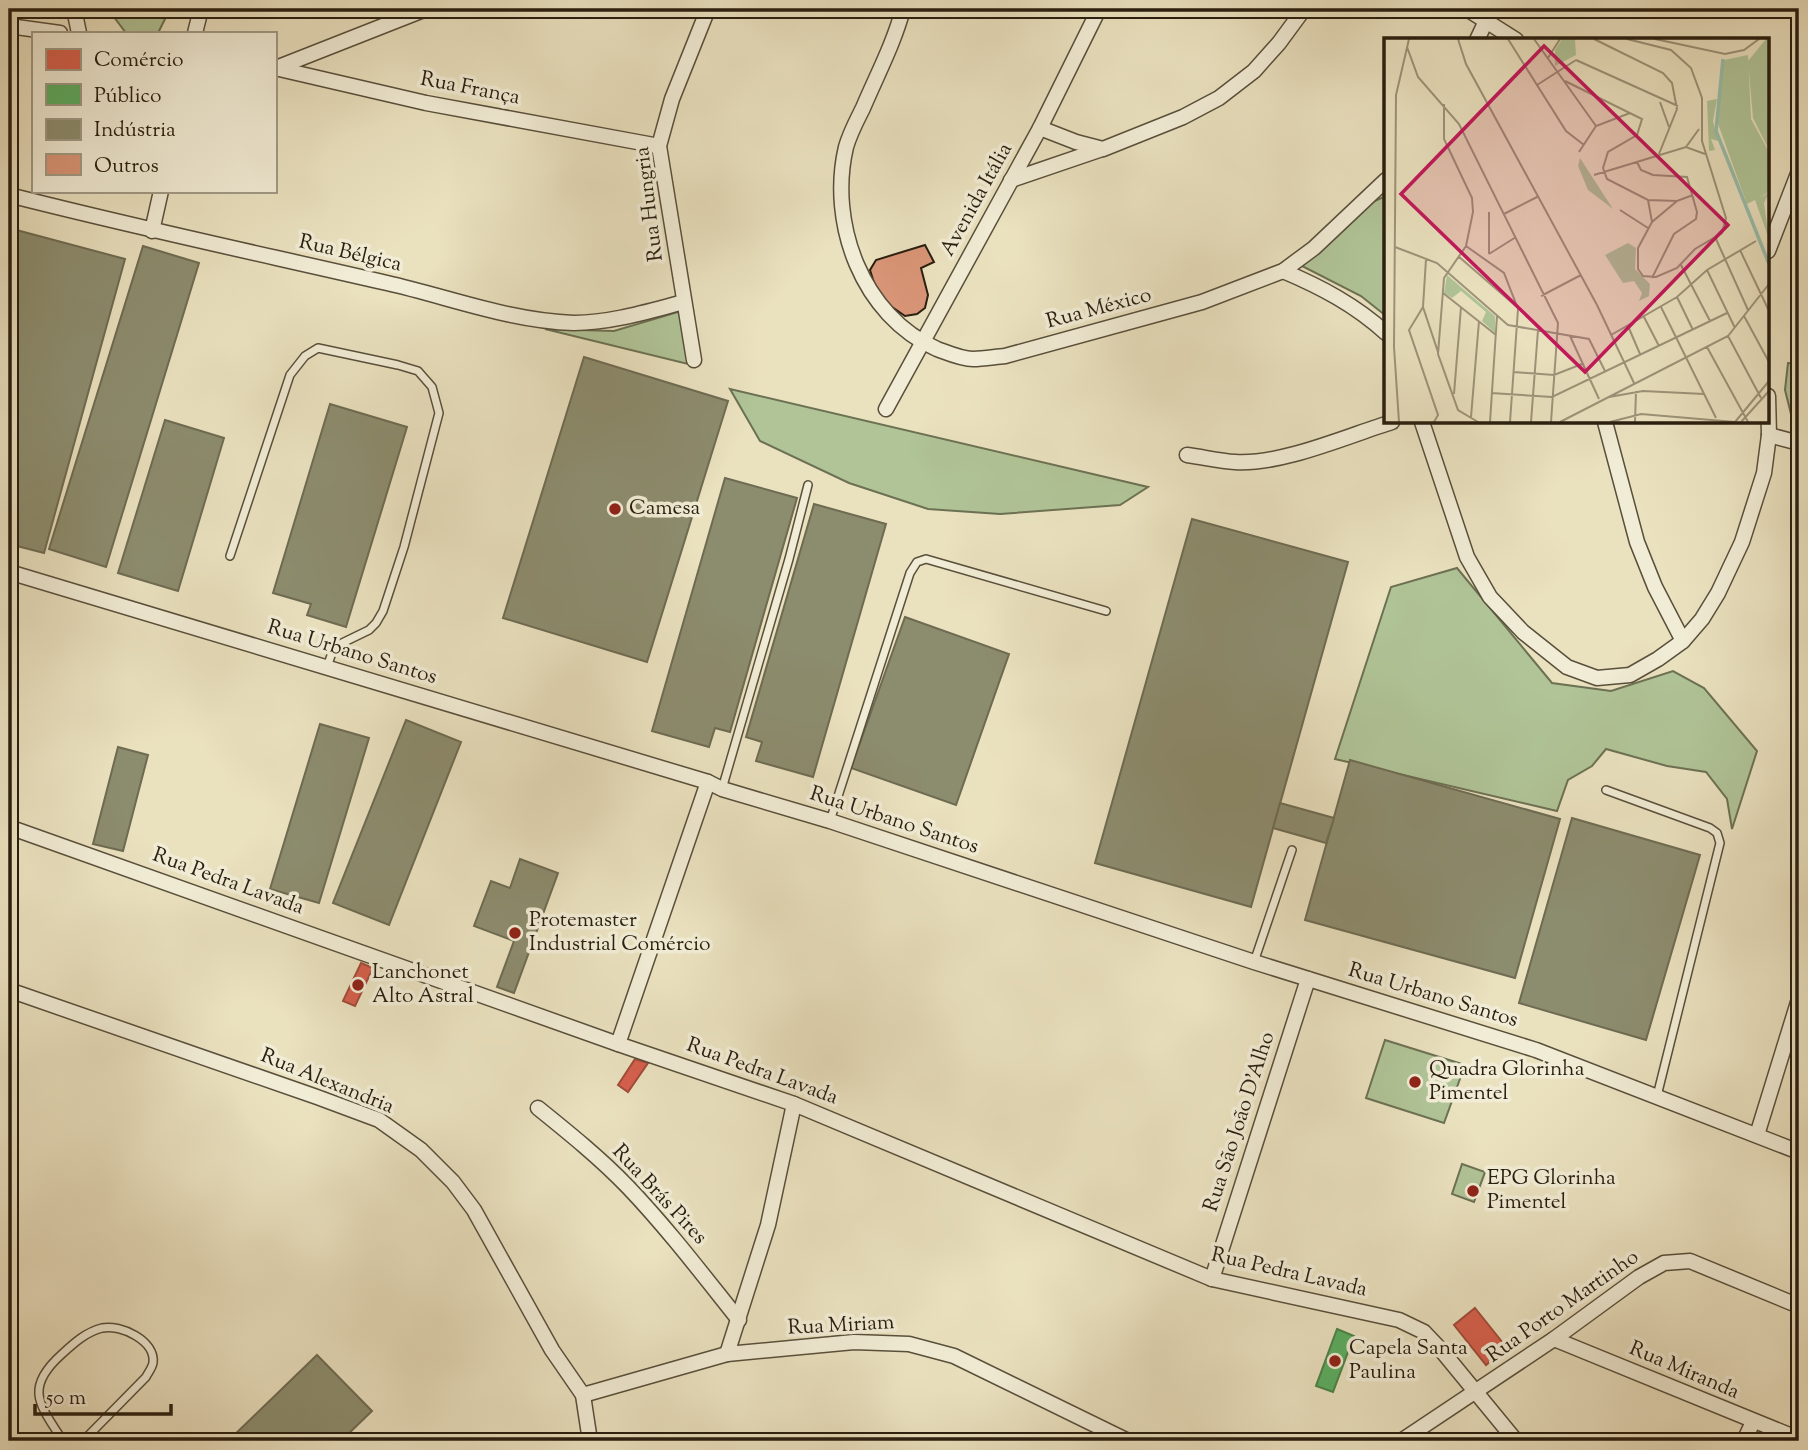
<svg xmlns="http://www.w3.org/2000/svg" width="1808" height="1450" viewBox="0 0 1808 1450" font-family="'Sorts Mill Goudy',serif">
	<rect width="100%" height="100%" fill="#eae1bf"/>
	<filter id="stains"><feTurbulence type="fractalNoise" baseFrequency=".00286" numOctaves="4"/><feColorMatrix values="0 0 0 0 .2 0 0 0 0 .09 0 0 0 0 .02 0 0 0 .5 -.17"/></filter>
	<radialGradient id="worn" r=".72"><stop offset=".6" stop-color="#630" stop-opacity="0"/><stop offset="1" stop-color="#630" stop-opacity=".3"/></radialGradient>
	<g fill="#b0c497" stroke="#6c7153" stroke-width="2">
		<polygon points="108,9 170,9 158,33 126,33"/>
		<polygon points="1386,196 1386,316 1361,296 1302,266 1370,203"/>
		<polygon points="681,311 688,364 545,329 614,331"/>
		<polygon points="1788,363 1799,364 1799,420 1792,418 1785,390"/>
		<polygon points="730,389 1148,487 1120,505 1000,514 928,509 849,483 760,441"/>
		<polygon points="1457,568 1552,683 1611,691 1673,671 1704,688 1757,751 1732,829 1727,799 1706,772 1667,766 1606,749 1592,766 1568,780 1557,811 1335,759 1391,587"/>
		<polygon points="1385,1040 1465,1065 1444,1123 1366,1098"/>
		<polygon points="1462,1164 1485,1172 1474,1202 1452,1194"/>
	</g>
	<g fill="#d6604d" stroke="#a24c3a" stroke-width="2">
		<polygon points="361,963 373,968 355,1006 343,1001"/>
		<polygon points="635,1059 648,1063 628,1092 618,1085"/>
		<polygon points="1475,1308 1507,1348 1486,1365 1454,1325"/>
	</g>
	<polygon fill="#5aae61" stroke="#4b8348" stroke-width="2" points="1337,1329 1354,1336 1333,1392 1316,1386"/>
	<g fill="#8c8c6e" stroke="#6e6b52" stroke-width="2">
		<polygon points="9,228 125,259 44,553 9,544"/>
		<polygon points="143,246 199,263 106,567 49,549"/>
		<polygon points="584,357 728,401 647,662 503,618"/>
		<polygon points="330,404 407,427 346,627 307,615 311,604 273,593"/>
		<polygon points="165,420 224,438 178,591 118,573"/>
		<polygon points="725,478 797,498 730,732 715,728 709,747 652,731"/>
		<polygon points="814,504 886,524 813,777 756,761 762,742 746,737"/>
		<polygon points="1192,519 1348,562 1251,907 1095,863"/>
		<polygon points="905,617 1009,654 956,805 851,768"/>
		<polygon points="406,720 461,742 389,925 333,903"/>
		<polygon points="320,724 369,738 319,903 270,889"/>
		<polygon points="118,747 148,755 123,851 93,844"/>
		<polygon points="1350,760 1560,819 1515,978 1305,920"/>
		<polygon points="1280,803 1334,818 1326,843 1273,828"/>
		<polygon points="1572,818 1700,855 1646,1040 1519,1003"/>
		<polygon points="520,859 558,873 514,993 497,987 514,941 474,926 491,881 510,888"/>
		<polygon points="317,1355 372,1411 341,1441 228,1441"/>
	</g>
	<polygon fill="#d99577" stroke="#291e0f" stroke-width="2" points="925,245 934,262 921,268 928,295 925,308 917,314 905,316 882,300 876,289 870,270 876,260"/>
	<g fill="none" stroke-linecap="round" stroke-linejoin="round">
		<defs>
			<g id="service">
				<polyline points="230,556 290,375 305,356 318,348 398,365 418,371 432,387 439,413 404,547 383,611 376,623 369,630 334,647 327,667"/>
				<polyline points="722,789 789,559 808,485"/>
				<polyline points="1606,790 1710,828 1717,833 1720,843 1657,1096"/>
				<polyline points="830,821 910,573 917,562 926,559 1106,611"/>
				<polyline points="1254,962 1292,850"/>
				<path d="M63,1441c-24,-37 -39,-53 -1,-87 12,-11 24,-22 40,-26 19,-4 54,13 51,35 -1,5 -5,10 -7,14l-63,64"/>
			</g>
			<g id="minor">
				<polyline points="74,9 79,33"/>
				<path d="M903,9c-9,34 -26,66 -40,99 -6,12 -13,25 -17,39 -18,76 16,169 91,202 11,4 24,10 36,10 10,0 21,-2 32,-3l197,-54 81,-31 31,-23 72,-68"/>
				<polyline points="1467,9 1516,40"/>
				<polyline points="9,26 60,33"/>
				<polyline points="195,33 201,9"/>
				<polyline points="1477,40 1486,21"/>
				<polyline points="275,68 426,103 659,146"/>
				<polyline points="276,68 426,9"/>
				<polyline points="1040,128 1076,142 1103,149 1183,117 1219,98 1254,71 1279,43 1304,9"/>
				<polyline points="1011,180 1102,149"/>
				<path d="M9,195c125,32 252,59 378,88 62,14 123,38 187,40 37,0 75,-12 110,-21"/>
				<polyline points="152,231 161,191"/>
				<polyline points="1768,251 1799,171"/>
				<path d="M1283,271c38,16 72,34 103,62"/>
				<polyline points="694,360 659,146 672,99 708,9"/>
				<polyline points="886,409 1040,128 1099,9"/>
				<polyline points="1422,422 1467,557 1490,597 1523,632 1567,667 1597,678 1630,675 1658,659 1683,641 1702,619 1718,593 1742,542 1764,473 1769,435 1768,396"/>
				<polyline points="1605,422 1637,542 1655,587 1683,641"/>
				<polyline points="1769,435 1799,443"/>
				<path d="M1187,455c16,2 32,6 48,7 47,3 112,-26 157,-40"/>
				<polyline points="9,572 708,782 722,789 830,821 1254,962 1536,1050 1799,1152"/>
				<polyline points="9,827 618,1044 794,1104 1212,1279 1399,1320 1424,1332 1442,1351 1516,1441"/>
				<polyline points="9,990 317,1097 379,1120 421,1150 453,1182 474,1210 552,1350 583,1395 590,1441"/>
				<polyline points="618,1044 708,782"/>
				<path d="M538,1108c31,25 62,50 90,79 40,42 75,88 111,133"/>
				<polyline points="1757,1135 1799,999"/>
				<polyline points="1212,1279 1308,979"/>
				<polyline points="1554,1339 1799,1439"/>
				<polyline points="727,1354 768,1225 794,1104"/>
				<polyline points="583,1395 727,1354 854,1342 909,1344 954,1356 1128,1441"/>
				<polyline points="1401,1441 1554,1339 1639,1277 1664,1263 1690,1261 1799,1306"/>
				<polyline points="1744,1441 1753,1422"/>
			</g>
			<polyline id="tertiary" points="1799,9 1799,10"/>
		</defs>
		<use href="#service" stroke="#594f3b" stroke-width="10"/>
		<use href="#minor" stroke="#594f3b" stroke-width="17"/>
		<use href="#tertiary" stroke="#594f3b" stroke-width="20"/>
		<use href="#service" stroke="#f1ecd5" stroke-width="7"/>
		<use href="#minor" stroke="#f1ecd5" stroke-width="14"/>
		<use href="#tertiary" stroke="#f1ecd5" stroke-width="18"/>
	</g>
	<g fill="#8f2418" stroke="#f1ecd5" stroke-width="2.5">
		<circle cx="615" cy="509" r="7"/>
		<circle cx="515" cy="933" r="7"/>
		<circle cx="358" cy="985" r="7"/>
		<circle cx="1415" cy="1082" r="7"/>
		<circle cx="1473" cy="1191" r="7"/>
		<circle cx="1335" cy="1361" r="7"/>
	</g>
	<g text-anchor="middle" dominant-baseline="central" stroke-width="7" stroke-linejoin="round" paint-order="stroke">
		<g font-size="21" fill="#291e0f" stroke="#f1ecd5">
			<text transform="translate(470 89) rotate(11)">Rua França</text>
			<text transform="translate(977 200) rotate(-61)">Avenida Itália</text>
			<text transform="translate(650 204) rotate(-97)">Rua Hungria</text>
			<text transform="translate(350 254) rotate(13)">Rua Bélgica</text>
			<text transform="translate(1099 309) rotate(-15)">Rua México</text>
			<text transform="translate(352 653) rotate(17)">Rua Urbano Santos</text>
			<text transform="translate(894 821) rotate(18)">Rua Urbano Santos</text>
			<text transform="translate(228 882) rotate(20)">Rua Pedra Lavada</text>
			<text transform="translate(1433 996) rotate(17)">Rua Urbano Santos</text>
			<text transform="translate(762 1072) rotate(20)">Rua Pedra Lavada</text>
			<text transform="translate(327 1082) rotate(22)">Rua Alexandria</text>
			<text transform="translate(1240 1122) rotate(-72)">Rua São João D'Alho</text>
			<text transform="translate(659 1195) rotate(47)">Rua Brás Pires</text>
			<text transform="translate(1289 1273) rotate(13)">Rua Pedra Lavada</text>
			<text transform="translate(1563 1307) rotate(-35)">Rua Porto Martinho</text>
			<text transform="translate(841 1326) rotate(-3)">Rua Miriam</text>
			<text transform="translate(1684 1371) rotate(23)">Rua Miranda</text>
		</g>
		<g font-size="21" fill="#291e0f" stroke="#f1ecd5" text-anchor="start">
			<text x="629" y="509">Camesa</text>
			<text x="529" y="921">Protemaster<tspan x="529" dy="24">Industrial Comércio</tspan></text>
			<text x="372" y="973">Lanchonet<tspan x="372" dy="24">Alto Astral</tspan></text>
			<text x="1429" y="1070">Quadra Glorinha<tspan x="1429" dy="24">Pimentel</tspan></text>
			<text x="1487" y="1179">EPG Glorinha<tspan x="1487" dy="24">Pimentel</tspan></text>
			<text x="1349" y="1349">Capela Santa<tspan x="1349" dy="24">Paulina</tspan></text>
		</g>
	</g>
	<g transform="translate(1384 38)">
		<rect width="385" height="385" fill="#eae1bf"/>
		<path d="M178,1h13l1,16 -21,11v-16zM382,1h3v111l-16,-32 -5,-57zM364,17l3,64 18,33v40l-11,6 11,-5 -5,10 5,36 -14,-39 -8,4 -30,-83 7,-61zM333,61l-4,22 5,20 -7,-2 4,11 -6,1 -2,-50zM196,120l33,51 -25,-19 -10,-24zM244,205l8,5 -1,21 15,15 -1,12 -10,5 3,-8 -8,-12 -11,2 -18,-28zM63,237l48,41v17l-13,-12 4,-9 -25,-21 -9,7 -8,-5z" fill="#b0c497"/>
		<path fill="none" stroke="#99beac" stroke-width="3.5" d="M339,21l-7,72 53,133"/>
		<path fill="none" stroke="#9d9379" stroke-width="2" d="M74,1l8,25 131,241 37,78M124,1l58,92 18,14M150,1l62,87M210,1l69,34 9,10 5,26 -18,45M243,1l44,11 20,18 11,30v43l24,77 -4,15 -27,16 -18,19 -21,9 -13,-1 -5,-7v-21l14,-26 25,-21M271,1l70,15 19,-4 15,-11M23,9l11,30 41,47 99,199 -7,99M164,20l12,-19M192,22l102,46M181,43l77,38 -5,16 -29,17 -5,16 4,11 41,21 29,1 16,-6M153,47l39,-25M276,64l9,25M60,66v35l28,59 1,14 -7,34 -22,32 -6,76 20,56 20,12M302,109l13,-18M195,114l17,-26 34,-13M253,124l4,8 12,5 34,2 10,35 -1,7 -22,15 -22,44M210,137l92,-28 19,7M264,162l4,22M236,172l28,18M120,176l35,-18M332,201l32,71M82,208l38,27 14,36 -8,113M11,209l42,16 71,62 81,14 16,32M356,212l29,61M105,216v-42M105,216l27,-17M74,218l59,51M42,221l-3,48 15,45M297,227l29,56M323,232l28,58M59,255l53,42M157,258l40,-21M293,259l16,33M39,269l-14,23 29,85 -4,7M277,269l55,111M360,278l25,46M260,279l15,29M244,288l12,28M227,297l66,-38 30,-27 49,-29M186,298l29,63M344,298l33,62M323,309l41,75M130,334l40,3 28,-11M107,355l61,4 175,-84M70,356l7,-87M225,359l34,-6 61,3M87,379l8,-96M15,384l-5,-75 2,-252 13,-56M106,384l7,-106M147,384l7,-92M176,384l168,-86 41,-52M226,384l31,-8 94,8M251,384l1,-31M351,384l34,-41M357,384l28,-31"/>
		<path fill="#c2185b" fill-opacity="0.15" stroke="#c2185b" stroke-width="3.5" d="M160,8l184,179 -143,147 -184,-178z"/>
		<rect width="385" height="385" fill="none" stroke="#291e0f" stroke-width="3.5"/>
	</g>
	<rect width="1808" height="1450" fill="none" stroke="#eae1bf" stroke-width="35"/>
	<rect x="10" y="10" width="1787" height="1429" fill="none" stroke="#291e0f" stroke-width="3.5"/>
	<rect x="18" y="18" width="1773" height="1415" fill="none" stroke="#291e0f" stroke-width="2"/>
	<rect x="32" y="32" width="245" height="161" fill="#f1ecd5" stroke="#a19a86" stroke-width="2"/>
	<rect x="46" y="49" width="35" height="21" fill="#d6604d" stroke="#a19a86" stroke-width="2"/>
	<text x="94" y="66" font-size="21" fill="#291e0f">Comércio</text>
	<rect x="46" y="84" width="35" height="21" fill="#5aae61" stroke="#a19a86" stroke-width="2"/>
	<text x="94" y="102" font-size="21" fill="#291e0f">Público</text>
	<rect x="46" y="119" width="35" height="21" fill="#8c8c6e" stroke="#a19a86" stroke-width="2"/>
	<text x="94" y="136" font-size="21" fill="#291e0f">Indústria</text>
	<rect x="46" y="154" width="35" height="21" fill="#d99577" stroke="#a19a86" stroke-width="2"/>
	<text x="94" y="172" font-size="21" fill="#291e0f">Outros</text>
	<path d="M35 1404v10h136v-10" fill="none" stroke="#291e0f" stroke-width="3.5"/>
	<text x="46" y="1404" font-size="21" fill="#291e0f" stroke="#f1ecd5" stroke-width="5" paint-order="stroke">50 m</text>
	<rect width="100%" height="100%" filter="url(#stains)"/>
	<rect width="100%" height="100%" fill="url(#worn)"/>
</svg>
